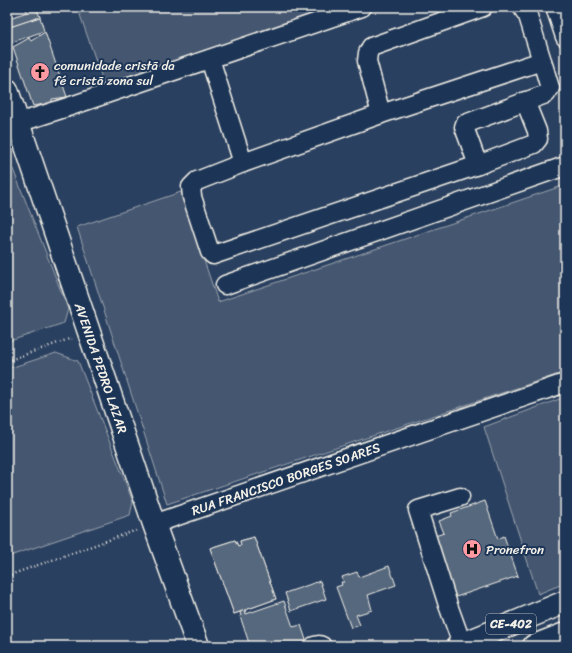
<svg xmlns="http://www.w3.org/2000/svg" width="572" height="653" viewBox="0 0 572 653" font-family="Sriracha,sans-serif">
	<rect width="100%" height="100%" fill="#2a4060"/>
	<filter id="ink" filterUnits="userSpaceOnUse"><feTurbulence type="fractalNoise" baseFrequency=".025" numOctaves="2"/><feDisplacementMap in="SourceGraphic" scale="8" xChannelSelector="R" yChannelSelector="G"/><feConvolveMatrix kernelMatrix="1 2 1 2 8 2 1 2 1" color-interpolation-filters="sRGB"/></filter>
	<g filter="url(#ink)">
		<g fill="#445771" stroke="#9ca4ac">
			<polygon points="92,7 337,7 104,84 79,12"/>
			<polygon points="7,167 13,169 68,309 64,323 7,342"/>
			<polygon points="565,185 565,372 167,504 77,227 181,192 218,302"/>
			<polygon points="56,353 78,361 133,502 130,515 7,557 7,369"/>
			<polygon points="565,397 565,583 538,594 484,427"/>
		</g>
		<g fill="#56677d" stroke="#f4f1e8">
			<polygon points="7,7 19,7 8,11 10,18 27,12 25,7 36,7 40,17 7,28"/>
			<polygon points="40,17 44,31 7,44 7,28"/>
			<polygon points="45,32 67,97 52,99 52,103 33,106 13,47 29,38 31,41"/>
			<polygon points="485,501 498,539 504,536 518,576 453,598 432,537 444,533 439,521 452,516 451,513"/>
			<polygon points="254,537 276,599 234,614 210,548 235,540 238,546 241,545 240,541"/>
			<polygon points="254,537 276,599 234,614 210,548 235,540 238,546 241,545 240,541"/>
			<polygon points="389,566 396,585 368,595 372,610 356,615 360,625 351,628 336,587 342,585 341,582 344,582 342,577 357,572 359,577"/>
			<polygon points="320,581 326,599 291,611 285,593"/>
			<polygon points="284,601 293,627 301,625 308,646 241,646 241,645 249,643 240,616 241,616 240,612 245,610 246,614"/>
		</g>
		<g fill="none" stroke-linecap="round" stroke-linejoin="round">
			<defs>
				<g id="minor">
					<polyline points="522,7 528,16 542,61"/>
					<polyline points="555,7 565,37"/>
					<polyline points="210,59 243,163 381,114 542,61 550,88 546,94 465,124 464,127 478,165"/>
					<polyline points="381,114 367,61 368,53 371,47 483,7"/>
					<polyline points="18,123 71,106 362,7"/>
					<polyline points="243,163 197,181 191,187 192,197 210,252 213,255 478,165 534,144 538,139 537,131 525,101"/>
					<polyline points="225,285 565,166"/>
					<polyline points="460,497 418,510 448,605 462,644"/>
					<polyline points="154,524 565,383"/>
					<polyline points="314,646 319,645 322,646"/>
				</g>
				<g id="major">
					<polyline points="7,90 154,524 198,646"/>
					<polyline points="458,646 565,602"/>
					<polyline points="534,646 565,634"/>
				</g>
			</defs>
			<use href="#minor" stroke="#f4f1e8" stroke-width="21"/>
			<use href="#major" stroke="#f4f1e8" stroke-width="25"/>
			<g stroke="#f4f1e8" stroke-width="2.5" stroke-dasharray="1 3" stroke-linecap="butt">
				<polyline points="7,361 72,338"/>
				<polyline points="7,576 137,530"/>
			</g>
			<use href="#minor" stroke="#1d3557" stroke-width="18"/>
			<use href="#major" stroke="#1d3557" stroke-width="22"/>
		</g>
	</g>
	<defs>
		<symbol id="church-disc" viewBox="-11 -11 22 22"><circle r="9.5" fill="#ff9aa2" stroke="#1d3557"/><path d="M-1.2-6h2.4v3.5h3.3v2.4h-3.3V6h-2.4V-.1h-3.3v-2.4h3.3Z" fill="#111"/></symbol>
		<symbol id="hospital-disc" viewBox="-11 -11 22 22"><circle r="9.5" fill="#ff9aa2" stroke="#1d3557"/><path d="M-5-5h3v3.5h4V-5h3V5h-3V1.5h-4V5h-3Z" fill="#111"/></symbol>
	</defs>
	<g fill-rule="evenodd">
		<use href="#church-disc" x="29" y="61" width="22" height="22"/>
		<use href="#hospital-disc" x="461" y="538" width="22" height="22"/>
	</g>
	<g text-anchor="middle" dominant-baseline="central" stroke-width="4" stroke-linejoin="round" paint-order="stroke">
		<rect fill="#1d3557" stroke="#b4b9bc" stroke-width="1" x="486" y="614" width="50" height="20" rx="3"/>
		<g font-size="12" font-weight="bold" fill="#f4f1e8">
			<text x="511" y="624">CE-402</text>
		</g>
		<g font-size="13" fill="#f4f1e8" stroke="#1d3557" text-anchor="start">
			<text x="54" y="65">comunidade cristã da<tspan x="54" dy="15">fé cristã zona sul</tspan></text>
			<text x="486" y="549">Pronefron</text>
		</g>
		<g font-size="13" fill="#f4f1e8" stroke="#1d3557">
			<text transform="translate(101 368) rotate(71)">AVENIDA PEDRO LAZAR</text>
			<text transform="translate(286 479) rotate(-19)">RUA FRANCISCO BORGES SOARES</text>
		</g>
	</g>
	<rect width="572" height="653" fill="none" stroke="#1d3557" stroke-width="24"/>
	<rect x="12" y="12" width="548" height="629" fill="none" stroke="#f4f1e8" stroke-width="1.5" filter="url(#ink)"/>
</svg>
